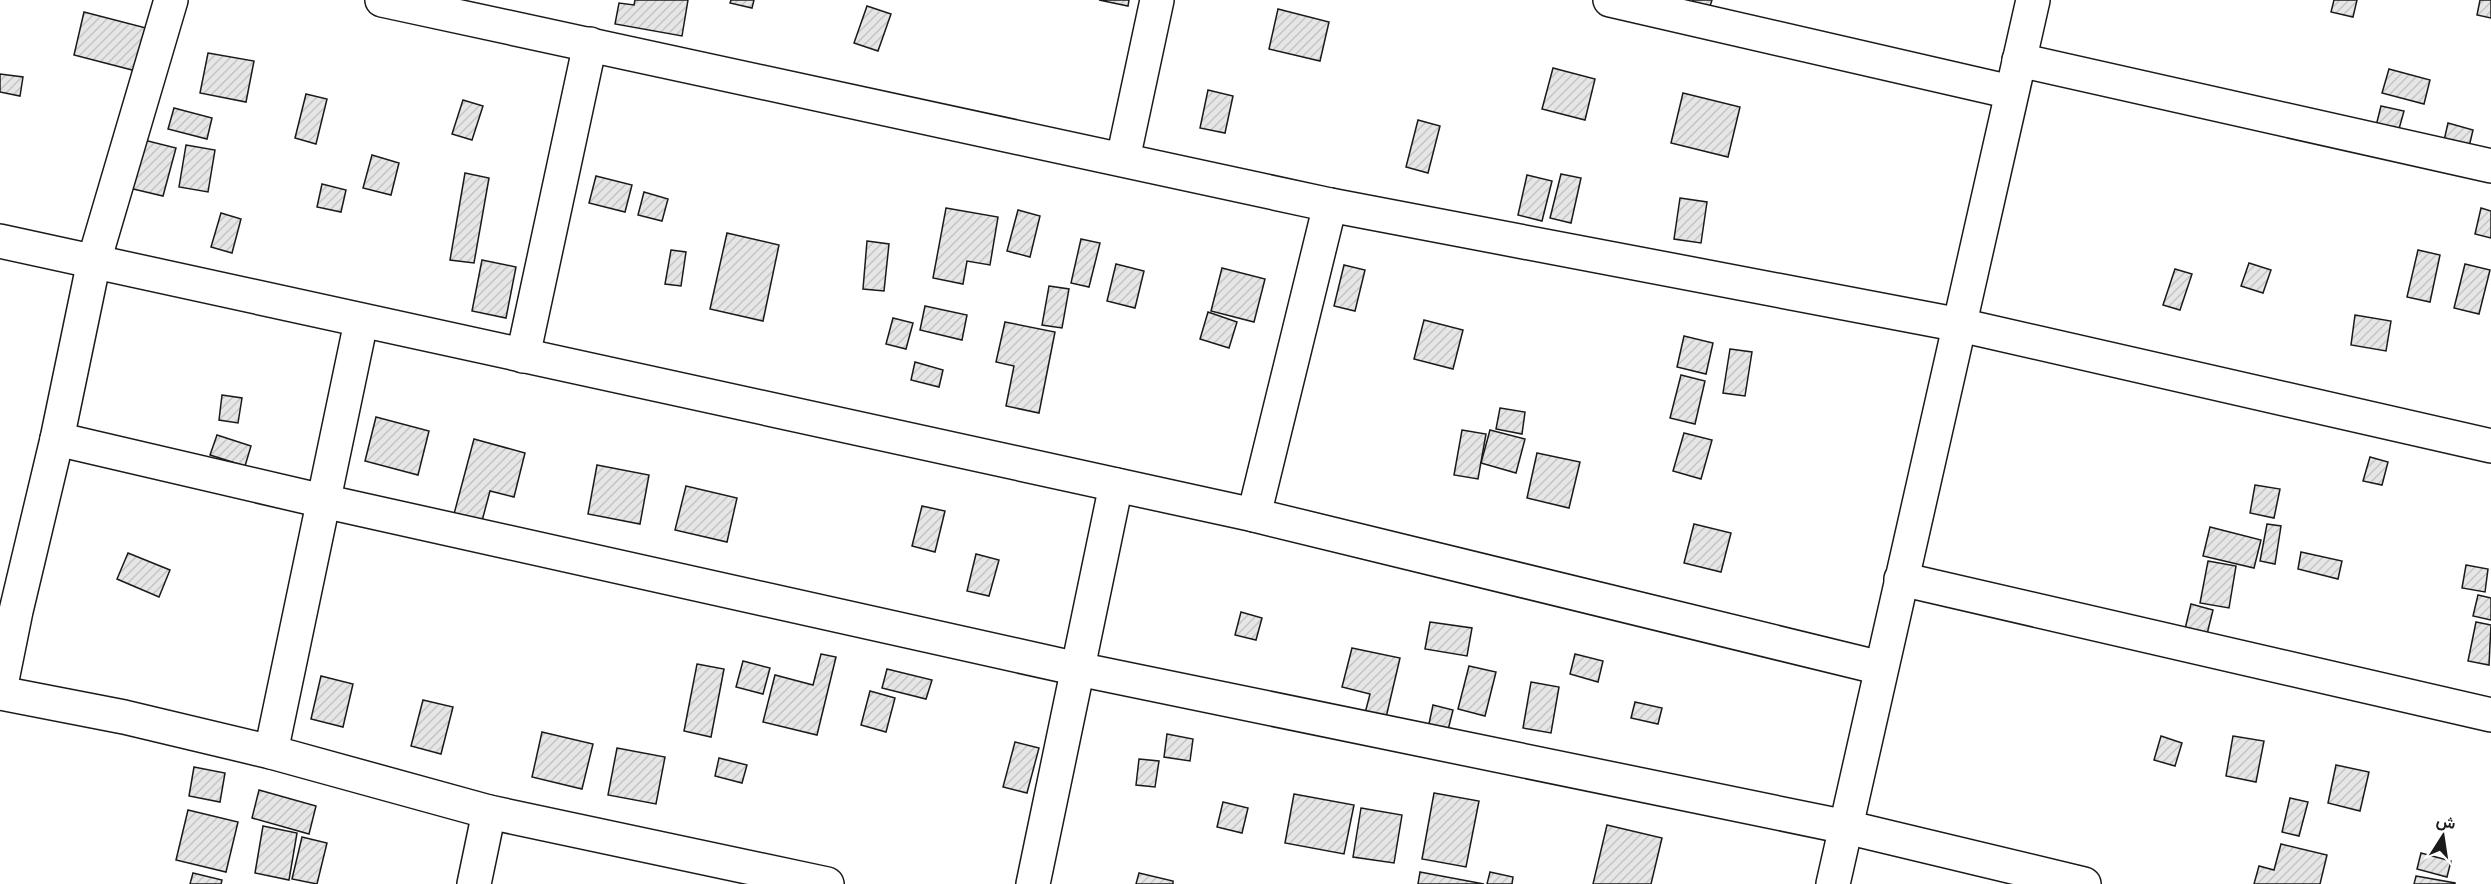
<svg xmlns="http://www.w3.org/2000/svg" width="2491" height="884" viewBox="0 0 2491 884" font-family="'Libre Baskerville',Vazirmatn,serif">
	<defs>
		<pattern id="building-hatch" width="6" height="6" patternUnits="userSpaceOnUse" patternTransform="scale(1.5)"><rect width="6" height="6" fill="#e6e6e6"/><path d="M-1 1l2-2M0 6l6-6M5 7l2-2" fill="none" stroke="#c5c5c5"/></pattern>
	</defs>
	<rect width="100%" height="100%" fill="#fff"/>
	<g fill="url(#building-hatch)" stroke="#1a1a1a" stroke-width="1.5">
		<polygon points="635,0 688,0 682,36 615,24 619,3 634,5"/>
		<polygon points="731,0 754,0 752,8 730,3"/>
		<polygon points="1099,0 1129,0 1128,6"/>
		<polygon points="1693,0 1712,0 1708,12 1691,7"/>
		<polygon points="2334,0 2357,0 2353,17 2331,12"/>
		<polygon points="2480,0 2491,0 2491,18 2477,15"/>
		<polygon points="867,6 891,14 878,51 854,43"/>
		<polygon points="1278,9 1329,22 1320,61 1269,49"/>
		<polygon points="84,12 146,28 136,71 74,55"/>
		<polygon points="208,53 254,61 246,102 200,93"/>
		<polygon points="1553,68 1595,79 1585,120 1542,109"/>
		<polygon points="2389,69 2430,80 2424,104 2382,93"/>
		<polygon points="0,74 23,77 20,96 0,92"/>
		<polygon points="1208,90 1233,96 1225,133 1200,128"/>
		<polygon points="1683,93 1740,107 1728,157 1671,143"/>
		<polygon points="306,94 327,99 316,144 295,138"/>
		<polygon points="463,100 483,106 472,140 452,134"/>
		<polygon points="2381,106 2404,111 2397,136 2375,130"/>
		<polygon points="174,108 212,118 207,139 168,129"/>
		<polygon points="1418,120 1440,126 1428,173 1406,167"/>
		<polygon points="2448,123 2473,130 2468,151 2443,145"/>
		<polygon points="124,135 176,148 163,196 112,184"/>
		<polygon points="186,145 215,150 208,192 179,187"/>
		<polygon points="372,155 399,163 391,195 363,188"/>
		<polygon points="465,173 489,178 474,263 450,260"/>
		<polygon points="1561,174 1581,178 1571,223 1550,218"/>
		<polygon points="1527,175 1552,181 1542,221 1518,215"/>
		<polygon points="596,176 632,185 625,212 589,203"/>
		<polygon points="322,184 346,190 341,212 317,207"/>
		<polygon points="644,192 668,199 662,221 638,215"/>
		<polygon points="1680,198 1707,202 1701,243 1674,239"/>
		<polygon points="946,208 998,217 990,265 967,261 963,284 933,278"/>
		<polygon points="2481,208 2491,211 2491,238 2475,234"/>
		<polygon points="1018,210 1040,216 1030,257 1007,251"/>
		<polygon points="221,213 241,219 232,253 211,247"/>
		<polygon points="727,233 779,245 763,321 710,309"/>
		<polygon points="1081,239 1100,243 1089,287 1071,283"/>
		<polygon points="867,241 889,244 884,291 863,289"/>
		<polygon points="671,250 686,252 681,286 665,284"/>
		<polygon points="2418,250 2440,255 2430,302 2407,297"/>
		<polygon points="482,260 516,267 506,318 472,311"/>
		<polygon points="2249,263 2271,270 2263,293 2241,286"/>
		<polygon points="1116,264 1144,271 1135,308 1107,301"/>
		<polygon points="2465,264 2490,270 2479,314 2454,308"/>
		<polygon points="1344,265 1365,270 1355,311 1334,306"/>
		<polygon points="1222,268 1265,279 1254,322 1211,311"/>
		<polygon points="2175,269 2192,274 2180,310 2163,305"/>
		<polygon points="1049,286 1069,289 1062,328 1042,325"/>
		<polygon points="925,306 967,315 962,340 920,330"/>
		<polygon points="1208,312 1237,322 1229,348 1200,339"/>
		<polygon points="2355,315 2391,321 2386,351 2351,345"/>
		<polygon points="893,318 913,323 906,349 886,344"/>
		<polygon points="1424,320 1463,330 1453,369 1414,359"/>
		<polygon points="1005,322 1055,332 1039,413 1006,406 1014,366 996,362"/>
		<polygon points="1684,336 1713,343 1706,374 1677,367"/>
		<polygon points="1730,349 1752,352 1745,396 1723,393"/>
		<polygon points="915,362 943,370 939,387 911,380"/>
		<polygon points="1681,375 1705,381 1695,424 1670,418"/>
		<polygon points="222,395 242,398 238,423 219,420"/>
		<polygon points="1500,408 1525,412 1522,434 1496,429"/>
		<polygon points="376,417 429,431 418,475 365,461"/>
		<polygon points="1462,430 1486,434 1478,479 1454,475"/>
		<polygon points="1490,430 1525,439 1516,473 1481,463"/>
		<polygon points="1684,433 1712,440 1701,479 1673,471"/>
		<polygon points="217,435 251,446 245,466 210,455"/>
		<polygon points="474,439 525,453 514,497 490,491 482,521 454,514"/>
		<polygon points="1537,453 1580,462 1569,508 1527,498"/>
		<polygon points="2370,457 2388,462 2382,485 2363,481"/>
		<polygon points="597,465 649,475 640,524 588,514"/>
		<polygon points="2255,485 2280,489 2274,518 2250,513"/>
		<polygon points="686,486 737,498 727,542 675,530"/>
		<polygon points="922,506 945,511 935,552 912,546"/>
		<polygon points="1694,524 1731,533 1721,572 1684,563"/>
		<polygon points="2267,524 2281,526 2275,564 2260,561"/>
		<polygon points="2210,527 2261,540 2254,568 2203,556"/>
		<polygon points="2301,552 2342,561 2338,579 2298,569"/>
		<polygon points="128,553 170,570 159,597 117,579"/>
		<polygon points="976,554 999,560 989,596 967,591"/>
		<polygon points="2208,561 2236,566 2229,608 2200,603"/>
		<polygon points="2466,565 2488,569 2485,592 2462,588"/>
		<polygon points="2478,595 2491,598 2491,620 2473,616"/>
		<polygon points="2191,604 2213,610 2207,634 2185,629"/>
		<polygon points="1241,612 1262,618 1256,640 1235,635"/>
		<polygon points="1430,622 1472,628 1467,656 1425,649"/>
		<polygon points="2476,622 2491,625 2489,665 2468,661"/>
		<polygon points="1352,648 1400,658 1384,726 1363,721 1370,694 1342,687"/>
		<polygon points="821,654 836,657 817,735 763,722 775,675 813,685"/>
		<polygon points="1575,654 1603,661 1598,682 1570,674"/>
		<polygon points="743,661 770,668 763,694 736,687"/>
		<polygon points="697,664 724,669 711,737 684,731"/>
		<polygon points="1469,666 1496,672 1485,716 1458,709"/>
		<polygon points="887,669 932,680 926,699 882,688"/>
		<polygon points="321,676 353,684 343,727 311,719"/>
		<polygon points="1531,682 1559,687 1551,733 1523,728"/>
		<polygon points="870,691 895,698 886,732 861,725"/>
		<polygon points="423,700 453,707 441,754 411,746"/>
		<polygon points="1635,702 1662,708 1658,724 1631,718"/>
		<polygon points="1433,705 1453,710 1446,738 1427,733"/>
		<polygon points="542,732 593,744 582,789 532,777"/>
		<polygon points="1167,734 1193,739 1190,761 1164,757"/>
		<polygon points="2161,736 2182,743 2175,766 2154,760"/>
		<polygon points="2233,736 2264,741 2256,782 2226,776"/>
		<polygon points="1015,742 1039,748 1027,793 1003,787"/>
		<polygon points="617,748 665,757 656,804 608,795"/>
		<polygon points="719,758 747,765 742,783 715,776"/>
		<polygon points="1139,759 1159,761 1155,787 1136,785"/>
		<polygon points="2336,765 2369,772 2360,811 2328,803"/>
		<polygon points="194,767 225,773 220,802 189,796"/>
		<polygon points="259,790 316,806 309,834 252,818"/>
		<polygon points="1434,793 1479,801 1466,867 1422,859"/>
		<polygon points="1294,794 1354,805 1344,854 1285,843"/>
		<polygon points="2290,798 2308,802 2299,836 2282,832"/>
		<polygon points="1223,802 1248,808 1242,833 1217,827"/>
		<polygon points="1361,808 1402,815 1394,863 1353,857"/>
		<polygon points="188,810 238,822 226,872 176,860"/>
		<polygon points="1607,825 1662,838 1651,884 1593,884"/>
		<polygon points="263,826 297,833 289,880 255,873"/>
		<polygon points="302,837 327,843 317,884 292,879"/>
		<polygon points="2281,844 2327,855 2320,884 2254,884 2259,866 2274,870"/>
		<polygon points="2421,853 2451,861 2447,877 2417,869"/>
		<polygon points="1420,872 1484,884 1418,884"/>
		<polygon points="1490,872 1513,877 1512,884 1487,884"/>
		<polygon points="193,873 222,880 221,884 190,884"/>
		<polygon points="1139,873 1173,881 1173,884 1136,884"/>
		<polygon points="2416,876 2455,883 2455,884 2414,884"/>
	</g>
	<g fill="none" stroke-linecap="round" stroke-linejoin="round">
		<defs>
			<g id="street">
				<polyline points="382,0 1330,205 1960,325 2491,446"/>
				<polyline points="1610,0 2011,92"/>
				<polyline points="2019,60 2491,166"/>
				<polyline points="1123,159 1157,0"/>
				<polyline points="0,241 1254,515 1881,668"/>
				<polyline points="523,356 590,44"/>
				<polyline points="57,439 323,501 1078,669 1846,827 2084,884"/>
				<polyline points="1254,515 1330,205"/>
				<polyline points="1901,579 2491,715"/>
				<polyline points="0,690 16,611 57,439 94,261 171,0"/>
				<polyline points="0,693 124,717 271,752 489,812 827,884"/>
				<polyline points="271,752 361,322"/>
				<polyline points="474,884 489,812"/>
				<polyline points="1033,884 1116,485"/>
			</g>
			<polyline id="secondary" points="1833,884 2033,0"/>
		</defs>
		<use href="#street" stroke="#1a1a1a" stroke-width="36"/>
		<use href="#secondary" stroke="#1a1a1a" stroke-width="36"/>
		<use href="#street" stroke="#fff" stroke-width="33"/>
		<use href="#secondary" stroke="#fff" stroke-width="33"/>
	</g>
	<g transform="translate(2443 836) rotate(12)" stroke="#ffffff" stroke-width="4.5" paint-order="stroke">
	<path d="M0-4.5L10 22L0 15L-10 22Z" fill="#1a1a1a"/>
	<text y="-9" font-size="16" font-weight="bold" text-anchor="middle" fill="#1a1a1a">ش</text>
	</g>
</svg>
